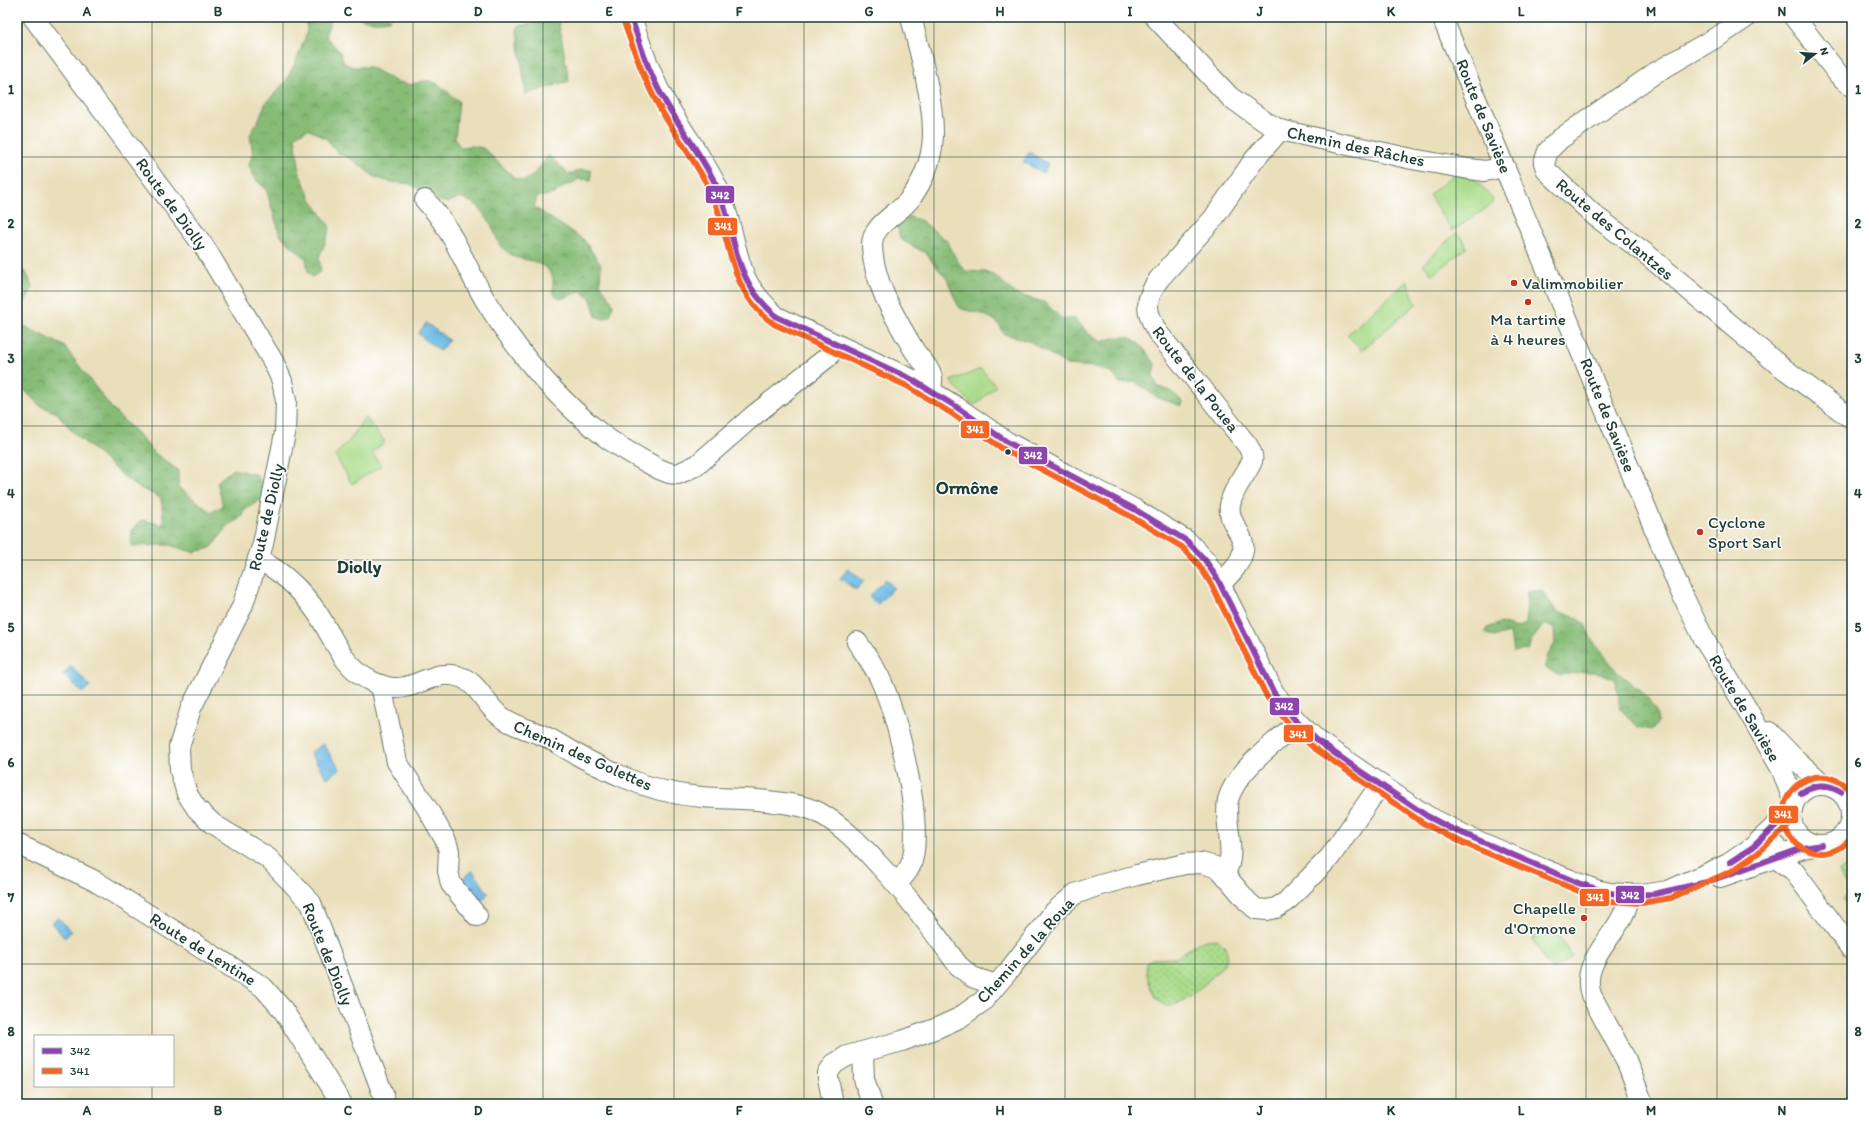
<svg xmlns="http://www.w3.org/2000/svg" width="1869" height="1121" viewBox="0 0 1869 1121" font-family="Itim,sans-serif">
	<defs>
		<pattern id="grass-dots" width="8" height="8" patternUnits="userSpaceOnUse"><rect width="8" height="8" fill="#aadc8b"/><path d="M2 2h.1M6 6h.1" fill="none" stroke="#92be79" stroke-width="1.8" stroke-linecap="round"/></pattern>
		<pattern id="forest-crowns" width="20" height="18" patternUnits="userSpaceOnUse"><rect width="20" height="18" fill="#87bc77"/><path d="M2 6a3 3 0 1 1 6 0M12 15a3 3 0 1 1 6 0" fill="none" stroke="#6e9a62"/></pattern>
		<pattern id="water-ripples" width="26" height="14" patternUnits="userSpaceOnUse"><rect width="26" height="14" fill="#69b8e3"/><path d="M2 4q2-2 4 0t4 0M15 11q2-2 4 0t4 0" fill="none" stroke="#5697b9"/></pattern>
	</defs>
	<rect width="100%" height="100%" fill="#fff"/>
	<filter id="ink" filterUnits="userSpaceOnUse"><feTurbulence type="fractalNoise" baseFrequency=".025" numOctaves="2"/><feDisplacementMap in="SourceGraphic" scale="8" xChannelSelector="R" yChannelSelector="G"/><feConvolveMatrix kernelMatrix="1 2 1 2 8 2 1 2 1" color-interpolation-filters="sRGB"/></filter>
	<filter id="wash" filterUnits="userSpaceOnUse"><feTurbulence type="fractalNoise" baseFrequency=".012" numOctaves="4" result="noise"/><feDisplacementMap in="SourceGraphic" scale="16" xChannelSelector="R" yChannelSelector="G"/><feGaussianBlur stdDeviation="0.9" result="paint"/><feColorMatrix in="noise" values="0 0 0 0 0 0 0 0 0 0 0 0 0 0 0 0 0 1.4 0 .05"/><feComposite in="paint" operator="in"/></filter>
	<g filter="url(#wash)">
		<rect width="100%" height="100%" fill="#eadfbb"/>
		<g fill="url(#grass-dots)" stroke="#648c60">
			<polygon points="1852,864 1852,913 1843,899 1850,894 1839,871"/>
			<path d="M1217,939c6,5 13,12 9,21 -5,12 -44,46 -57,46 -15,0 -24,-31 -23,-43l6,-4 24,-1 18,-13 11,-5z"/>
		</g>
		<g fill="url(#forest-crowns)" stroke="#537c56">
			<path d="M306,17h26l-7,19 15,16 4,11 9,4h17l25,14 16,4c24,-11 29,2 48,16l-4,37 5,9 12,-1 11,2 32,30 9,3c14,-7 15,-15 25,-26l20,19 12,-4h10v10l-13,-1 -7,5 -5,1 -12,9 -17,3 -3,10 50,33 17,25 -1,18 13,21 -3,12 -7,3 -7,-3 -5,-17 -10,-8 -21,8 -7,-6v-15l-6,-10 -14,-7 -19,-4 -14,-11 -9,-22 -14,-19 -17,-8 -12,6 -10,-3 -28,-16 -19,-2 -15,-4 -23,-18 -16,-8 -10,-13 -19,-10 -13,7 5,38 10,23 20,30 -3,11 -8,19 2,14 -9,6 -4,-5 -2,-13 -26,-24 -14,-46 -11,-10 -6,-14 4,-11 -3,-19 10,-18 5,-13 21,-23 12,-24 9,-25z"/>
			<path d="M356,17h34l1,2c-12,4 -24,2 -35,-2z"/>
			<polygon points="558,19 569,81 526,94 517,30 519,26"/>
			<path d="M907,216l15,5 26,21 8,17 9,12 20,1 12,5 18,17 29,8 18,17h13l14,15 13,8c30,-12 36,-2 53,22l-2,12 5,11 13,4 12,11 -1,4 -24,-8 -23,-16 -15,1 -8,-10 -16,-6 -29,-2 -36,-23 -27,-8c-8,-21 -27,-20 -45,-26l-12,-29 -13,-15 -7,-10 -27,-15 -3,-16z"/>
			<polygon points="17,268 26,272 33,288 23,305 22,325 64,346 113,410 141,437 153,452 178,470 178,487 211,512 223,506 217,482 233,469 258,475 265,497 246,509 238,520 229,525 211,548 193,552 169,545 131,546 132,530 142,520 164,525 161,498 138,487 122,475 74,433 57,413 39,405 17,383"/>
			<path d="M1527,591h15l15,21 15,3 13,9 5,13 28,36 26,20 12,17 2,13 -6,7 -14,-3 -19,-19v-13l-5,-16c-10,-5 -19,-8 -30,-7 -17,1 -25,7 -39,-5l2,-10 8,-14 -1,-14 -9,-6 -14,18 -3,9 -15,2 -3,-19 -17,4 -8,-4 2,-5 14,-5 16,5 9,-4z"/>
		</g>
		<g fill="#aadc8b" stroke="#648c60">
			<polygon points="1454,174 1475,179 1493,199 1491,205 1452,231 1429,195"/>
			<polygon points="1456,233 1463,239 1467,248 1432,275 1423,264"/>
			<polygon points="1407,281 1416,304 1362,350 1347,335"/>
			<polygon points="981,369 996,386 974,406 950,381"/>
			<polygon points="365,417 385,442 372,452 381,466 352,484 335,455 350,440"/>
			<polygon points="1553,926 1572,957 1552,970 1532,939"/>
		</g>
		<g fill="url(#water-ripples)" stroke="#447a8c">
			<polygon points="1029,152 1048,164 1043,173 1023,162"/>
			<polygon points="426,323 449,340 440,351 418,334"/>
			<polygon points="848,569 864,581 856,590 840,578"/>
			<polygon points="886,579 894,588 877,605 869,597"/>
			<polygon points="71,666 90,686 82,693 63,674"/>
			<polygon points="323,744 340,769 327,778 310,753"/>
			<polygon points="472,870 488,893 483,900 474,898 461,880"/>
			<polygon points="58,917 71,932 65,938 51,923"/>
		</g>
	</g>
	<g filter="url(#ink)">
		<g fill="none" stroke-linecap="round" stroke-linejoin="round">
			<defs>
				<g id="minor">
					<polyline points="33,17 205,248 274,363 282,381 286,401 285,433 263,544 242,607 191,708 179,747 180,770 187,794 197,809 213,824 268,858 311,903 383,1094 384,1104"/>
					<path d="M631,17c9,26 17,52 30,77 17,32 40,60 56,93 14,29 16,61 28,90 7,16 20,29 32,40l134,62 44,27 52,36 58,32 69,35 53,32 18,19 13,20 56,113 24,30 21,19 85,59 23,15 39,20 77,33 53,21 14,3 32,2 26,-4 60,-27 25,-17 39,-37"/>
					<path d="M911,17c5,20 11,41 15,62 10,45 13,81 -16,120 -11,15 -38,25 -38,46 1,38 24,74 42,105 6,9 16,18 18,28 1,5 -1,8 -3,12"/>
					<polyline points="1155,17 1230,97 1264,121 1280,130 1412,159 1469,169 1485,171 1505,167"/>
					<polyline points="1442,17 1680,590 1705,641 1747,709 1782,770 1794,803"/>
					<polyline points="1747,17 1722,34 1655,73 1560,139 1548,151 1544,163 1547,171 1595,216 1645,253 1779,365 1852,419"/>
					<polyline points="1794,17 1839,75 1852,87"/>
					<path d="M425,200c28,28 41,69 62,103 30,48 68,94 113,130 18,14 39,25 59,36l10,4 9,1 19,-9 56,-49 76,-60 5,-12"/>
					<path d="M258,559c23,12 43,31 58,52 17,25 26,56 55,70 10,5 23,9 34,6 20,-4 35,-19 58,-9 16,7 22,26 36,37 12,10 28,14 43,20 12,5 22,13 34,19 15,9 31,16 47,23 25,11 52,18 79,20 22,2 44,1 65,4 17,2 36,4 51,11 24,13 44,34 62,54 29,31 53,65 78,99l14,12 24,8"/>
					<path d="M1220,584c6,-5 10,-10 15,-16 23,-32 -9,-38 -5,-63 3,-18 16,-29 22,-44 2,-6 -2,-10 -4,-15l-90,-113c-13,-22 -14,-33 1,-54l54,-60 41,-59 26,-30"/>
					<path d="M857,642c9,13 19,26 25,41 17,40 41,137 30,178 -2,9 -10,17 -16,23"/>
					<polyline points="381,685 397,762 427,808 446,841 449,851 448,871 451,884 477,916"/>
					<polyline points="1769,732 1794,758 1824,785"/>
					<circle cx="1821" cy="815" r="30"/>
					<polyline points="17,844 95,881 263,987 283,1010 342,1104"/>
					<polyline points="1776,846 1781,862 1793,870 1852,950"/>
					<path d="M1225,872c13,-17 -2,-50 3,-72 8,-29 47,-58 70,-77"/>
					<polyline points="1720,877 1803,848 1821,845"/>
					<path d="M1629,895c-3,37 -51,62 -38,100l35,65 17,44"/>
					<polyline points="863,1052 864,1079 872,1104"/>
					<polyline points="833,1104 828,1078 828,1073 834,1064 847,1056 902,1041 937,1028 959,1018 973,1008 983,1001 1010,969 1054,912 1075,894 1097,886 1137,875 1185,864 1201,863 1219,868 1248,902 1256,909 1267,910 1276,908 1286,902 1330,857 1380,785"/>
				</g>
			</defs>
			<use href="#minor" stroke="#667663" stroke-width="22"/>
			<use href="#minor" stroke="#fff" stroke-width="20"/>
			<defs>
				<g id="bus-1">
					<path d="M631,17c9,27 17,54 31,79 17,31 40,59 55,91 14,30 15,66 31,95 7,14 18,25 29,35l134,62 44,27 52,36 127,67 53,32 18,19 13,20 56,113 21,27 24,22 38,27 70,47 21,11 130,56 32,10 17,2 27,-1 53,-12 96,-34 19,-3"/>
					<path d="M1801,793c12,-10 27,-10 40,-1"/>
					<path d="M1801,793c14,-8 26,-9 40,-1"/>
					<polyline points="1730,862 1753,847 1792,810"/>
				</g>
				<g id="bus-2">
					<path d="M623,20c10,26 18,54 32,79 16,31 39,59 55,91 22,47 16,100 64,134l133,62 44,27 52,36 127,67 52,31 17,18 12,19 56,113 25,31 22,20 109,75 40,20 130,54 16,4 33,2 29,-5 61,-27 26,-18 40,-37"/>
					<path d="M1852,793c-9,-12 -23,-18 -37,-16 -10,2 -20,8 -25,16 -28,41 31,84 62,44"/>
				</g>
			</defs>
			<use href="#bus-1" stroke="#fff" stroke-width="9"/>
			<use href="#bus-2" stroke="#fff" stroke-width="9"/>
			<use href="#bus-1" stroke="#8e44ad" stroke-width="6"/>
			<use href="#bus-2" stroke="#f26522" stroke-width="6"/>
		</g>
	</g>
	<path fill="none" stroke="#1f3d34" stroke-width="1" stroke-opacity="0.55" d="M152,17v1019M283,17v1087M413,17v1087M543,17v1087M674,17v1087M804,17v1087M934,17v1087M1065,17v1087M1195,17v1087M1326,17v1087M1456,17v1087M1586,17v1087M1717,17v1087M17,157h1835M17,291h1835M17,426h1835M17,560h1835M17,695h1835M17,830h1835M17,964h1835M152,1086v18"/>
	<g fill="#c8321e" stroke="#fff" stroke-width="1.5">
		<circle cx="1514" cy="283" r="4"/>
		<circle cx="1528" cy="302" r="4"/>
		<circle cx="1700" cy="532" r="4"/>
		<circle cx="1584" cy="918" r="4"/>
	</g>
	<circle fill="#1f3d34" stroke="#fff" stroke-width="1.5" cx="1008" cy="452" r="3.5"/>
	<g text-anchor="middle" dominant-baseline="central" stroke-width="3" stroke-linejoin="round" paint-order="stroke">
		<g font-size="17" fill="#1f3d34" stroke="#fff">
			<text transform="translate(1484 116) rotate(68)">Route de Savièse</text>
			<text transform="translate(1356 146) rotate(12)">Chemin des Râches</text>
			<text transform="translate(172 204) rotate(54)">Route de Diolly</text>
			<text transform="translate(1615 229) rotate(40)">Route des Colantzes</text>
			<text transform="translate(1196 379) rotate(52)">Route de la Pouea</text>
			<text transform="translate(1608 415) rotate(68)">Route de Savièse</text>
			<text transform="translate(266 517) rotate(-77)">Route de Diolly</text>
			<text transform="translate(1745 708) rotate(59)">Route de Savièse</text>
			<text transform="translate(583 755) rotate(24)">Chemin des Golettes</text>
			<text transform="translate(203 949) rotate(32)">Route de Lentine</text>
			<text transform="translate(1025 950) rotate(-48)">Chemin de la Roua</text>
			<text transform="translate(328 954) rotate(68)">Route de Diolly</text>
		</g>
		<g font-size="17" fill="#1f3d34" stroke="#fff" text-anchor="start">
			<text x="1522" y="283">Valimmobilier</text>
			<text x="1528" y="319" text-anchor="middle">Ma tartine<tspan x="1528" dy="20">à 4 heures</tspan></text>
			<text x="1708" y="522">Cyclone<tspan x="1708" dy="20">Sport Sarl</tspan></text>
			<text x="1576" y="908" text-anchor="end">Chapelle<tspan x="1576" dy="20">d'Ormone</tspan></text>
		</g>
		<g font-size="18" font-weight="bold" fill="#1f3d34" stroke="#fff">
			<text x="967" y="488">Ormône</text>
			<text x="359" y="567">Diolly</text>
		</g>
	</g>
	<g stroke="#fff" stroke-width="1.5">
		<rect x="705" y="185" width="30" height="19" rx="4" fill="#8e44ad"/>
		<rect x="707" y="217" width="31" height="19" rx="4" fill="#f26522"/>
		<rect x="960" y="420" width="30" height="19" rx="4" fill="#f26522"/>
		<rect x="1018" y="446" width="30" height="19" rx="4" fill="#8e44ad"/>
		<rect x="1269" y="697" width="31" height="19" rx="4" fill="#8e44ad"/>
		<rect x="1283" y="724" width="31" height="19" rx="4" fill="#f26522"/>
		<rect x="1768" y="805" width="31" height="19" rx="4" fill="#f26522"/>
		<rect x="1615" y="885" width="30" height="19" rx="4" fill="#8e44ad"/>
		<rect x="1579" y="888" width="31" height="19" rx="4" fill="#f26522"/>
	</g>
	<g font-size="11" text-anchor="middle" font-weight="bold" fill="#fff">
		<text x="720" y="199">342</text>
		<text x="723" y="230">341</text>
		<text x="975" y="433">341</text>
		<text x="1033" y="459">342</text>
		<text x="1284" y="710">342</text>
		<text x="1298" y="738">341</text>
		<text x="1783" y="818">341</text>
		<text x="1630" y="899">342</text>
		<text x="1595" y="901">341</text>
	</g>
	<rect width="1869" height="1121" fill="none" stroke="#fff" stroke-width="44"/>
	<rect x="34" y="1035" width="140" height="52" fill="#ffffff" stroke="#a5b1ae"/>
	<rect x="42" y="1048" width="20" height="6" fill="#8e44ad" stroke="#a5b1ae"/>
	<text x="70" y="1055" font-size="12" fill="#1f3d34">342</text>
	<rect x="42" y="1068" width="20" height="6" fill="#f26522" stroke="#a5b1ae"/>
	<text x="70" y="1075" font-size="12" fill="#1f3d34">341</text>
	<g transform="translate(1815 54) rotate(73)" stroke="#ffffff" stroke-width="3" paint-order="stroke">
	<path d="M0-3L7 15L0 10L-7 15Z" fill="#1f3d34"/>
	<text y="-6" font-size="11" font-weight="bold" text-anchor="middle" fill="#1f3d34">N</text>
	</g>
	<rect x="22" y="22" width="1825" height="1077" fill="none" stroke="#1f3d34" stroke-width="1.5"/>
	<g font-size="13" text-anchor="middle" font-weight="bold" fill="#1f3d34">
		<text x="87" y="16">A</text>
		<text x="218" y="16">B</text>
		<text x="348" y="16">C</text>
		<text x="478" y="16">D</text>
		<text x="609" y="16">E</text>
		<text x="739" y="16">F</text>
		<text x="869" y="16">G</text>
		<text x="1000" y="16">H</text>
		<text x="1130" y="16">I</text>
		<text x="1260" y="16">J</text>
		<text x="1391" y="16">K</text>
		<text x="1521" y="16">L</text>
		<text x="1651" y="16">M</text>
		<text x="1782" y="16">N</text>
		<text x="11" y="94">1</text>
		<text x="1858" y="94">1</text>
		<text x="11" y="228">2</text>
		<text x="1858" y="228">2</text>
		<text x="11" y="363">3</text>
		<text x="1858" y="363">3</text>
		<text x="11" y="498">4</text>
		<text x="1858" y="498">4</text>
		<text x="11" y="632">5</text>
		<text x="1858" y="632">5</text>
		<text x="11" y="767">6</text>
		<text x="1858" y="767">6</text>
		<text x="11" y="902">7</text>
		<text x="1858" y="902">7</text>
		<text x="11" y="1036">8</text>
		<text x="1858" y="1036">8</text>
		<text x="87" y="1115">A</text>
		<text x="218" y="1115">B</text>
		<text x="348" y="1115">C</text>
		<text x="478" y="1115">D</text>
		<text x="609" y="1115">E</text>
		<text x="739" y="1115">F</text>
		<text x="869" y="1115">G</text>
		<text x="1000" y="1115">H</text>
		<text x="1130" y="1115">I</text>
		<text x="1260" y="1115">J</text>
		<text x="1391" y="1115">K</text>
		<text x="1521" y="1115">L</text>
		<text x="1651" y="1115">M</text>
		<text x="1782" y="1115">N</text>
	</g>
</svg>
